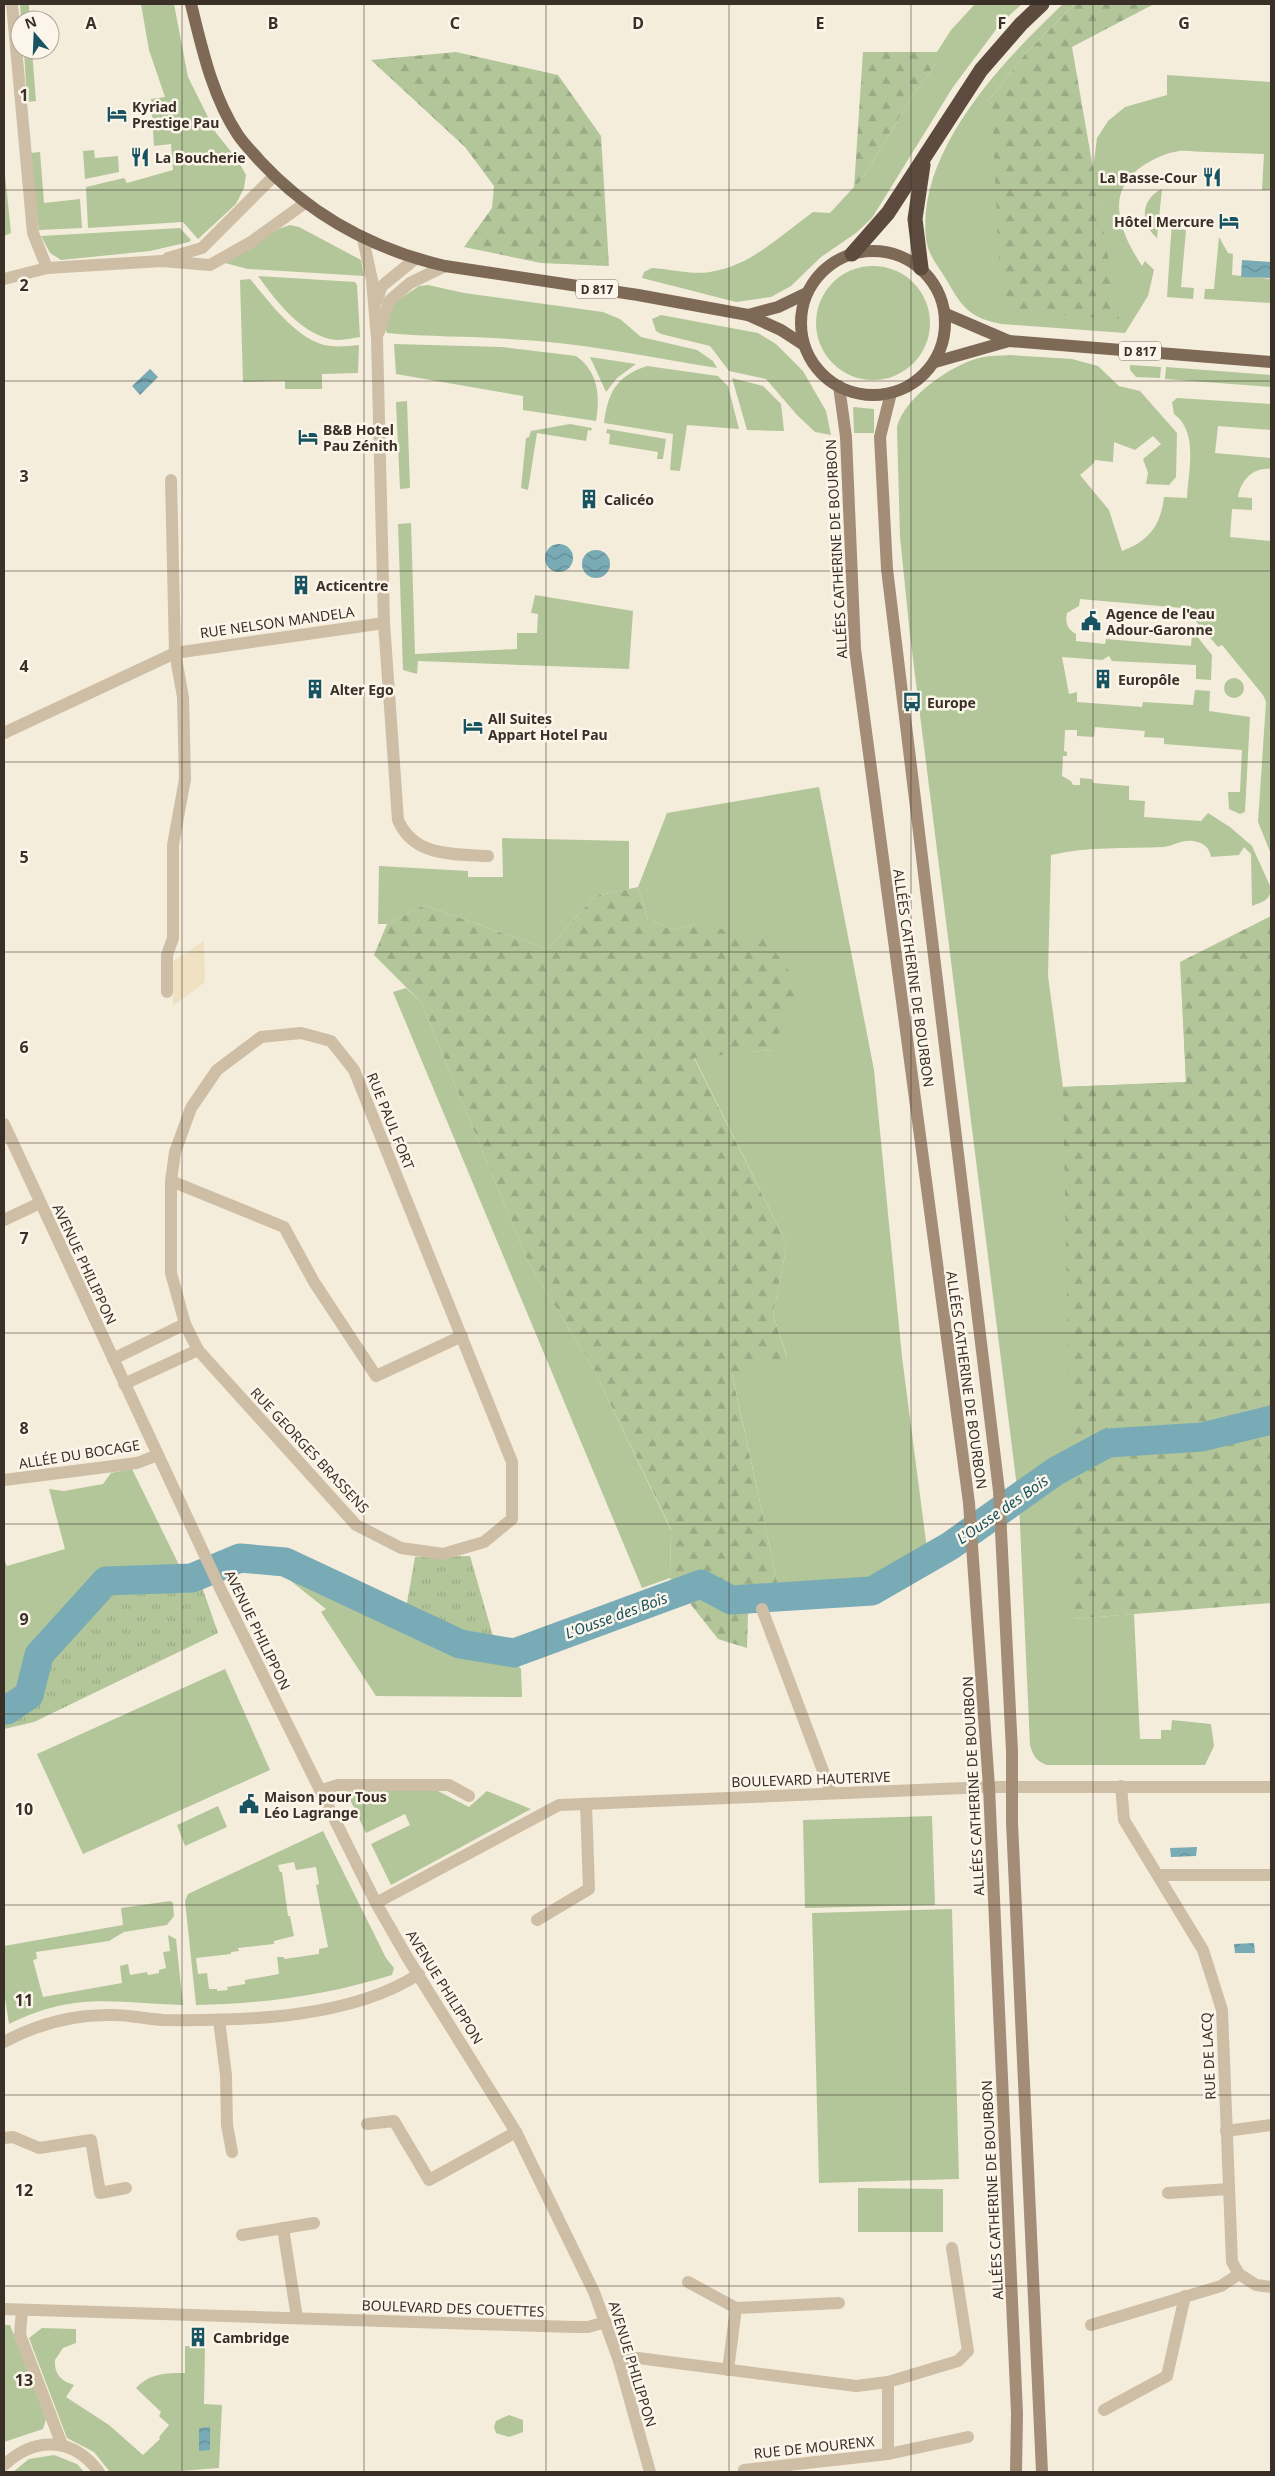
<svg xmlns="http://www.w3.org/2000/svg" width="1275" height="2476" viewBox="0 0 1275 2476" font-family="'Noto Sans',sans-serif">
	<defs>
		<pattern id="forest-firs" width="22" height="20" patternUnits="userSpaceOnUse" patternTransform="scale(1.25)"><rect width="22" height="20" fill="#b2c69a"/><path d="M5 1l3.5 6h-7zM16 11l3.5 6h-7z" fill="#9aaa85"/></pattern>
		<pattern id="park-tufts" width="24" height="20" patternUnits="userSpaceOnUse" patternTransform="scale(1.25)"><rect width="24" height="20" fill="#b2c69a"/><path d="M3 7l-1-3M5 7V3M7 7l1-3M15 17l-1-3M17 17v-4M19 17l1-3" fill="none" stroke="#9aaa85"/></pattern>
		<pattern id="water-waves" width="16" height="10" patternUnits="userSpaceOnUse" patternTransform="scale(1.25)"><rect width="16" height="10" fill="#78abb6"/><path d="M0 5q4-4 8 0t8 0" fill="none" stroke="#638c94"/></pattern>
	</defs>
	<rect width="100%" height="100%" fill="#f5eddc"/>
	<g fill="#b2c69a" fill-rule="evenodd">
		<polygon points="20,4 38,4 29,5 30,20 21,20"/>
		<polygon points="141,4 174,4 188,77 216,133 237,159 246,175 244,188 236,204 198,239 183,222 88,228 86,187 124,178 127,183 173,170 171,144 154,146 151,99 165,97 149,50"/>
		<path d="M975,4h47l-21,19 -48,64 -81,131 -16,15 -35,24 -30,29 -20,11 -35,5 -94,-24 2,-6 8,-4c18,1 41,7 58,4 41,-6 71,-37 103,-60l17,1 35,-38 46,-77 26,-36v-10l14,-22z"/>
		<path d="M1063,4h12l-49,49 -38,48 4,3 126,215 -25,-150 4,-31 11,-17 17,-14 42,-12v-20l104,7v108h-9l2,-36c-20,-1 -39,-1 -58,-2 -9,0 -18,-2 -27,-1 -13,2 -24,7 -35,14 -41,27 -24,67 -2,101l3,-5 9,9 -6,26 -23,37 -123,-9c-33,-6 -40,-17 -56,-45 -8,-13 -18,-24 -20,-40 -10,-89 78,-179 137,-235z"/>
		<polygon points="24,50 32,50 36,101 27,102"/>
		<polygon points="94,150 95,158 118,156 119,172 85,179 83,151"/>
		<polygon points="40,152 44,203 80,199 82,228 39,230 30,153"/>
		<polygon points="4,165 11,233 4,236"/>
		<path d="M1162,189l-5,49c-17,-14 -17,-39 5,-49z"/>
		<polygon points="1172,220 1179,220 1178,229 1186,230 1181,287 1194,288 1193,299 1167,297"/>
		<polygon points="290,225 299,227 361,260 364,276 248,269 225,263 279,229"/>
		<polygon points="180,228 191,240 189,242 150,251 61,260 50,253 41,236"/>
		<polygon points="1219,237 1228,253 1233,254 1232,275 1271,279 1271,303 1204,299 1205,289 1214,289"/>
		<circle cx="873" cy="323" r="57"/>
		<path d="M258,276l97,6 2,3 3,52c-8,1 -16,3 -24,3 -34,-4 -59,-38 -78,-64z"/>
		<path d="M250,279c19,22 42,55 71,65 12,4 25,2 38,1l-1,28 -36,1v15h-37v-8l-42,1 -3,-102z"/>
		<path d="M428,285l36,8 139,19 17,7 21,18 56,13 16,11 4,7c-69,-11 -139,-26 -208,-29 -41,-3 -81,-2 -122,-6l-2,-5 7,-24 27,-18z"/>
		<polygon points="661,315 758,333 776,344 803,371 826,411 831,435 815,432 797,415 766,379 729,371 710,346 661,334 656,331 652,319"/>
		<path d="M394,344l108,3 74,9c23,16 24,41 20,65l-73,-11v-14l-127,-22z"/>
		<path d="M1010,355l62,4 26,7 21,20 21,5 37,42 -1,44 -7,8 -23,-1 2,-11 -5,-14 18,-15 -8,-8 -18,14 -21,-8 -1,20 -18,-2 -1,3 -14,12 29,35 13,41c27,-10 39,-26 42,-54l23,1c1,-27 12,-66 -13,-84l-2,-12 5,-4 94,6v26l-53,-4 -3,27 56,5v11c-18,-2 -30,11 -33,28l14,1v12l-20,-1 -2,28 41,4v313l-13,-32 8,-120 -3,-7 -41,-50 -4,2 -25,-29 1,-9 -114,-10 -1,7 -12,7c-2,9 0,16 9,21v7l29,3 1,-5 85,7 1,-11 3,-1 17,21 -1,25 -15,-1v-14l-84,-4 -3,-5 -7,4 -40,-3 7,37 8,-2v10l65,5 1,-5 50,3 2,-15 15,1 -1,20 41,6 -5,95 -5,2 -11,-5 -1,-17h12l2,-42 -78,-6v-6l-20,-1 1,-6 -50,-4 -1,10 -17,-1v-6h-12l-1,21 3,1v4h-4l-1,20 9,5 2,4h7v-7l12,1 1,4 36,3v14l16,1 -1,16 57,4 7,-8 22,14 22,19 19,42c0,12 -9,14 -19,18l-1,-52 -7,-7 -5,8 -28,2c-2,-11 -8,-14 -18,-16 -10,-2 -20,5 -30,6 -38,2 -75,-1 -112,8l-3,121 15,111 123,-5 -5,-109 43,-14 -151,660 61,-5 6,125h21v-9h10l1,-10 39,4 3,22 -9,19h-158c-11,-4 -14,-9 -17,-20l-11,-242 -109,-868 -10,-98 -3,-109c6,-30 56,-65 86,-71 9,-2 18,-1 27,-2z"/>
		<polygon points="590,357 636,364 617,378 606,392"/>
		<polygon points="1130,365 1161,367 1160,378 1136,377 1130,370"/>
		<path d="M647,366l71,10 10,10 11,43 -52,-4 -7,46 -10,-1 3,-36 -69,-11c4,-30 12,-47 43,-57z"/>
		<polygon points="1166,367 1271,375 1271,387 1165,379"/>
		<polygon points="732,378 763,386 781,404 784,431 747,430"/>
		<polygon points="407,401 410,488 400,489 396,402"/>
		<polygon points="853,407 874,409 874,433 854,433"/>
		<polygon points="570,424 592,428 591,431 588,430 586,441 537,433 528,490 521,488 526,438 529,437 531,431"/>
		<polygon points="607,429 666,439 663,459 657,459 658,452 609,444 610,434 606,433"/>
		<polygon points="411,523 415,654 517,649 517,633 537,633 538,614 531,613 535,595 633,611 629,669 418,661 417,674 403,670 398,524"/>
		<circle cx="1234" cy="688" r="10"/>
		<polygon points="819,787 874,1070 902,1357 930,1572 779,1590 732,1373 787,1356 773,1315 787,1244 694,1057 772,1050 696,924 675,930 648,920 638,887 667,813"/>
		<polygon points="502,838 629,841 629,889 595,896 547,949 424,905 387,924 378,924 379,866 468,871 468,877 503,877"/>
		<polygon points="406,988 421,1002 529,1264 592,1366 671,1530 670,1578 642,1588 393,992"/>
		<polygon points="132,1469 182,1571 120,1570 97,1577 72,1600 35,1644 10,1700 4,1701 4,1559 7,1566 65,1549 49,1489 64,1491 103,1484 111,1473"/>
		<polygon points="287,1578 430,1637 465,1657 487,1660 513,1660 521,1669 522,1697 376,1696 321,1612 326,1609"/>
		<polygon points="225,1669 270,1770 83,1854 37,1754"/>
		<polygon points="345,1789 436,1790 469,1807 487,1791 531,1809 391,1885 371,1844 410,1825 405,1814 366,1833"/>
		<polygon points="218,1806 227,1827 185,1846 177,1825"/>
		<polygon points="932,1816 935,1905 805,1908 803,1820"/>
		<path d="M323,1831l63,127 8,10 -2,7c-64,20 -129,29 -196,30l-11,-104 3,-7zM294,1862l2,8 20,-3 3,17 -3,1 12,62 -9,2v5l-35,5v-2h-7l2,17 -34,6v4l-18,3 1,3 -11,1v-2h-8l-2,-16 -9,1 -2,-16 35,-4v-2l8,-1 -1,-3 36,-4v-3l20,-5 -4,-20h-2l-6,-44h-2l-2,-7z"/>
		<path d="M170,1901l3,2 1,13 -7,9 -43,7 -15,9 -73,11 1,7 -4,1 10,37 79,-14 -2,-17 8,-2 2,11 17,-3 1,3 11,-2v-3l7,-2 -3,-16 7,-1 -2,-16 8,4 7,66c-69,-2 -107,-14 -174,19l-5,-32v-46l119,-21 -2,-17z"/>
		<polygon points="952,1909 959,2179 819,2183 812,1913"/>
		<polygon points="858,2188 943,2189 943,2232 858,2232"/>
		<polygon points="4,2325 10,2325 46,2419 43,2429 4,2442"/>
		<path d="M42,2328l34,1v14l-13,5 -8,12c-1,14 6,21 19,25l-8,12 43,28 34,30 17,-16 -1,-2 10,-12 -10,-9 2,-4 -25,-24c15,-15 29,-15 49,-15v-27l20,1 -1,57 18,1 -3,63 -51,4h-58l-16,-20 -27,-14 -38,-100z"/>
		<polygon points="509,2415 523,2420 523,2432 509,2437 496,2433 494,2427 496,2421"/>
		<polygon points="54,2455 77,2464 84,2472 13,2472 29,2459"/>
	</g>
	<g fill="url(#forest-firs)">
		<polygon points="1075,4 1154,4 1072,47 1119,319 1001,311 992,104 988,101 1026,53"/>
		<polygon points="456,52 558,75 601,136 609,266 541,263 464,247 492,208 494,186 465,147 371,60"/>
		<polygon points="863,52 937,52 937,62 911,98 865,175 854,188"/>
		<polygon points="638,887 648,920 675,930 696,924 765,938 800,986 772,1050 694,1058 787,1244 773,1315 787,1357 732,1374 779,1590 748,1614 747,1648 718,1639 670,1578 671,1529 592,1366 529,1264 421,1002 374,955 387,924 424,905 547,949 595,896"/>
		<polygon points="1271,916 1271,1603 1073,1619 1063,1087 1186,1082 1180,962"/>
	</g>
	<g fill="url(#park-tufts)">
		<polygon points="470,1556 493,1636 501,1640 471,1638 406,1609 415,1557"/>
		<path d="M201,1584l17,49 -184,89 -30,7v-8c8,-2 17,-7 23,-13 10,-9 13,-29 20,-41 10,-18 44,-69 63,-78 26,-12 63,6 91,-5z"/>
	</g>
	<polygon fill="#efe1c2" points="204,941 205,982 173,1006 172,962"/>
	<g fill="url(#water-waves)">
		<polygon points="1242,260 1271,262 1270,278 1241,277"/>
		<polygon points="150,369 158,377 140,395 132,386"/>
		<circle cx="559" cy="558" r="14"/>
		<circle cx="596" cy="564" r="14"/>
		<polygon points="1197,1847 1196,1856 1171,1857 1170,1848"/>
		<polygon points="1254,1943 1255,1953 1235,1953 1234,1944"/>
		<polygon points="210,2427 210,2450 199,2451 199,2428"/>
	</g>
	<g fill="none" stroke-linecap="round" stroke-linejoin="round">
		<polyline stroke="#78abb6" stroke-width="29" points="4,1710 7,1710 29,1695 39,1655 106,1581 192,1578 240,1558 285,1562 460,1644 514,1653 701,1584 731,1600 872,1591 950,1546 1056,1471 1108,1443 1202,1437 1271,1420"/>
		<g stroke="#cfbea6" stroke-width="12">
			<polyline points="12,4 33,233 47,268"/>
			<path d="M363,239l9,41 5,59 7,284 14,197c16,37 55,34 90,36"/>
			<polyline points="376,302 382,286 415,259"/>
			<polyline points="379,332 389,301 410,283 445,266"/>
			<polyline points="4,733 175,653 384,623"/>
			<polyline points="167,992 167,955 173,938 173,845 185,779 183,697 175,653 171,480"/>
			<polygon points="301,1033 331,1041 354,1070 512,1462 512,1519 484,1542 443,1554 401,1548 356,1525 198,1350 185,1324 171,1273 171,1181 175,1152 191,1108 217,1070 261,1037"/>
			<polyline points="171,1181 284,1227 314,1282 376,1376 462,1336"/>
			<polyline points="113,1359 185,1324"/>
			<polyline points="124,1384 198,1350"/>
			<polyline points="4,1480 137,1463 158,1455"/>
			<polyline points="762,1609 831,1792"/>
			<polyline points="1121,1786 1124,1820 1203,1950 1222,2010 1232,2262 1239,2274"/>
			<polyline points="322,1790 338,1785 449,1785 469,1796"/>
			<polyline points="1159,1875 1271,1875"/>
			<polyline points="537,1920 589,1889 586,1804"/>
			<polyline points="219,2020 226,2075 227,2125 232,2152"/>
			<path d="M4,2042c33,-18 71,-28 110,-27 16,0 32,4 49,5 80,1 187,-1 256,-46"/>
			<polyline points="367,2124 394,2121 429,2180 516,2132"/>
			<polyline points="1226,2131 1271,2125"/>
			<polyline points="4,2138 13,2137 39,2148 91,2140 100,2193 126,2188"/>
			<polyline points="1168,2193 1229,2189"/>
			<polyline points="283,2228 297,2318"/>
			<polyline points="242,2235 314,2223"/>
			<polyline points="688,2282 736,2308 839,2303"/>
			<polyline points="4,2309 575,2327 588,2327 606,2322"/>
			<polyline points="22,2310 20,2335 62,2445"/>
			<polyline points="1091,2325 1221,2286 1239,2274 1256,2285 1271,2287"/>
			<polyline points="619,2361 638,2358 856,2386 888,2382 958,2361 968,2351 952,2248"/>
			<polyline points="728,2370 736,2308"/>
			<polyline points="1104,2410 1167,2376 1185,2296"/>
			<polyline points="888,2454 888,2382"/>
			<path d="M4,2465c31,-29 69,-28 95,7"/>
			<polyline points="744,2470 888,2454 968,2437"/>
		</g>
		<g stroke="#cfbea6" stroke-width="12">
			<polyline points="168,258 202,248 274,176"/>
			<polyline points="4,279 47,268 162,261 210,265 251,242 305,203"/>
			<polyline points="4,1124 220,1588 376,1903 407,1957 516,2132 594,2292 619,2361 650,2472"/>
			<polyline points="4,1220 40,1203"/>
			<polyline points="376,1903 559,1805 989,1787 1271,1787"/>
		</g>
		<g stroke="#a38d77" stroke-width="12">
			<polyline points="839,386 846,437 855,649 969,1503 989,1787 1017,2413 1016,2472"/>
			<polyline points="891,393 880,437 887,569 999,1491 1012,1751 1012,1823 1042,2472"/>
		</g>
		<g stroke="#7e6957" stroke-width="12">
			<path d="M191,4c11,44 21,92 47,131 6,9 15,18 22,26 51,55 112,88 185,105l193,29 110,20 33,15 23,15"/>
			<circle cx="873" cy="323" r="72"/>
			<polyline points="946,314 1009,341 1271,362"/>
			<polyline points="748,315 778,307 807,293"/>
			<polyline points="935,362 1009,341"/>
		</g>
		<g stroke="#5c4b3e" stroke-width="15">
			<polyline points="852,254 888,213 981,70 1021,24 1042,4"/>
			<polyline points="921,268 915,219 923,165"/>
		</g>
	</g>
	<path fill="none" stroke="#3a3028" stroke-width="1" stroke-opacity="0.55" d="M182,4v2468M364,4v2468M546,4v2468M729,4v2468M911,4v2468M1093,4v2468M4,190h1267M4,381h1267M4,571h1267M4,762h1267M4,952h1267M4,1143h1267M4,1333h1267M4,1524h1267M4,1714h1267M4,1905h1267M4,2095h1267M4,2286h1267"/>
	<defs>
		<symbol id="hotel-bare" viewBox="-9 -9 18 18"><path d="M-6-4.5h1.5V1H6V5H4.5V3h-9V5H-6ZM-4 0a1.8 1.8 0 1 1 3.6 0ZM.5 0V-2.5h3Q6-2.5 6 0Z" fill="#185361" stroke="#fcf6ea" stroke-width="2.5" paint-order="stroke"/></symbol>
		<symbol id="restaurant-bare" viewBox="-9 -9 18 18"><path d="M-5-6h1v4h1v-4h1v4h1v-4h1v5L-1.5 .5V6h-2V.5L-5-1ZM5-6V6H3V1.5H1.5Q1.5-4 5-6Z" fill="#185361" stroke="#fcf6ea" stroke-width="2.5" paint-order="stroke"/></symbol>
		<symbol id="building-bare" viewBox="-9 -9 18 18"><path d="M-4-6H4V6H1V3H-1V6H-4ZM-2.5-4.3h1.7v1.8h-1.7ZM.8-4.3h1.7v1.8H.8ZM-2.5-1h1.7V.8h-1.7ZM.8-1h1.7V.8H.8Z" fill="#185361" stroke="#fcf6ea" stroke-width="2.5" paint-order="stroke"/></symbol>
		<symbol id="civic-bare" viewBox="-9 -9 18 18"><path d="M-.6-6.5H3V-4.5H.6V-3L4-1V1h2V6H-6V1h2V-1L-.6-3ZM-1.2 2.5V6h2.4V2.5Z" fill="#185361" stroke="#fcf6ea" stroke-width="2.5" paint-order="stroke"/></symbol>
		<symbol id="bus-bare" viewBox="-9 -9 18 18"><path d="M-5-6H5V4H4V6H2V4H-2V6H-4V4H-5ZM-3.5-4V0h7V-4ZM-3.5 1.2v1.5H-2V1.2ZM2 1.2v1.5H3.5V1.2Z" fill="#185361" stroke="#fcf6ea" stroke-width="2.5" paint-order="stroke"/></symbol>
	</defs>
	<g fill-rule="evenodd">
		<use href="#hotel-bare" x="103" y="100" width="28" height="28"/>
		<use href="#restaurant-bare" x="126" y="143" width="28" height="28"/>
		<use href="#restaurant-bare" x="1198" y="163" width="28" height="28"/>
		<use href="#hotel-bare" x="1215" y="207" width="28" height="28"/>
		<use href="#hotel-bare" x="294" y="423" width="28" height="28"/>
		<use href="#building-bare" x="575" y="485" width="28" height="28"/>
		<use href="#building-bare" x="287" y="571" width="28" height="28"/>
		<use href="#civic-bare" x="1077" y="607" width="28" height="28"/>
		<use href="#building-bare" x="1089" y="665" width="28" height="28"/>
		<use href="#building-bare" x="301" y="675" width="28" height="28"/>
		<use href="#bus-bare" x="898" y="688" width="28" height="28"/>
		<use href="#hotel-bare" x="459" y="712" width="28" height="28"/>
		<use href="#civic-bare" x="235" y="1790" width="28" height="28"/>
		<use href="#building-bare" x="184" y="2323" width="28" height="28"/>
	</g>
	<g text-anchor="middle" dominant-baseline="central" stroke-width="5" stroke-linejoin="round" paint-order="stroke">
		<g fill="#fcf6ea" stroke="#746b62" stroke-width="1">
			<rect x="576" y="279.5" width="42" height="19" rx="4"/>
			<rect x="1119" y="341.5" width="42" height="19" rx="4"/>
		</g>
		<g font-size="12" font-weight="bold" fill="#3a3028">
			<text x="597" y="289">D 817</text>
			<text x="1140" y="351">D 817</text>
		</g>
		<g font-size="14" font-weight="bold" fill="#3a3028" stroke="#fcf6ea" text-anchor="start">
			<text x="132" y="106">Kyriad<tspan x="132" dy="16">Prestige Pau</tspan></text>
			<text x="155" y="157">La Boucherie</text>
			<text x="1197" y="177" text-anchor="end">La Basse-Cour</text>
			<text x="1214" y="221" text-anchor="end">Hôtel Mercure</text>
			<text x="323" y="429">B&amp;B Hotel<tspan x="323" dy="16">Pau Zénith</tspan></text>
			<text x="604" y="499">Calicéo</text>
			<text x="316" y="585">Acticentre</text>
			<text x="1106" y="613">Agence de l'eau<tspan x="1106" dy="16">Adour-Garonne</tspan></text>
			<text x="1118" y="679">Europôle</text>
			<text x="330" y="689">Alter Ego</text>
			<text x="927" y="702">Europe</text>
			<text x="488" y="718">All Suites<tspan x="488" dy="16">Appart Hotel Pau</tspan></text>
			<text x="264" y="1796">Maison pour Tous<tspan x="264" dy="16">Léo Lagrange</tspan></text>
			<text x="213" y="2337">Cambridge</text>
		</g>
		<g font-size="14" fill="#3a3028" stroke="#fcf6ea">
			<text transform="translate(836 549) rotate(-93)">ALLÉES CATHERINE DE BOURBON</text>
			<text transform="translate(277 622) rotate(-8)">RUE NELSON MANDELA</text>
			<text transform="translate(914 978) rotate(82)">ALLÉES CATHERINE DE BOURBON</text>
			<text transform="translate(391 1121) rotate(68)">RUE PAUL FORT</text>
			<text transform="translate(85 1264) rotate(65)">AVENUE PHILIPPON</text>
			<text transform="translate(967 1380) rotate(82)">ALLÉES CATHERINE DE BOURBON</text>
			<text transform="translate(310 1450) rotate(47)">RUE GEORGES BRASSENS</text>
			<text transform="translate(79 1454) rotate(-9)">ALLÉE DU BOCAGE</text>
			<text transform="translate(258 1630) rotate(64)">AVENUE PHILIPPON</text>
			<text transform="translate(811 1779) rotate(-2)">BOULEVARD HAUTERIVE</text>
			<text transform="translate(973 1786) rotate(-93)">ALLÉES CATHERINE DE BOURBON</text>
			<text transform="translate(445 1987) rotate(58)">AVENUE PHILIPPON</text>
			<text transform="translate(1208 2056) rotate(-93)">RUE DE LACQ</text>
			<text transform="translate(992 2190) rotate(-93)">ALLÉES CATHERINE DE BOURBON</text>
			<text transform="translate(453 2308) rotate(2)">BOULEVARD DES COUETTES</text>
			<text transform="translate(633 2364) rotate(73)">AVENUE PHILIPPON</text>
			<text transform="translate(814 2447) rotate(-6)">RUE DE MOURENX</text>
		</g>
		<g font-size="15" font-style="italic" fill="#185361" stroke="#fcf6ea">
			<text transform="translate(1002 1509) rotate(-35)">L'Ousse des Bois</text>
			<text transform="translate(616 1615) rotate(-20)">L'Ousse des Bois</text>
		</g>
	</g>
	<g font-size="16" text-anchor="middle" font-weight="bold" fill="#3a3028" stroke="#fcf6ea" stroke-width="5" stroke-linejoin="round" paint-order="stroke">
		<text x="91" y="29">A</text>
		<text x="273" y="29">B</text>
		<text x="455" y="29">C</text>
		<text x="638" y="29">D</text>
		<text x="820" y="29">E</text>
		<text x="1002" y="29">F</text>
		<text x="1184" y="29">G</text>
		<text x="24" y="101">1</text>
		<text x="24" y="291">2</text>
		<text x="24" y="482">3</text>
		<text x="24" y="672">4</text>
		<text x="24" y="863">5</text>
		<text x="24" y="1053">6</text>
		<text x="24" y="1244">7</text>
		<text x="24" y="1434">8</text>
		<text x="24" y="1625">9</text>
		<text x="24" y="1815">10</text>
		<text x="24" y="2006">11</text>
		<text x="24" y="2196">12</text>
		<text x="24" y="2386">13</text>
	</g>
	<rect width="1275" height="2476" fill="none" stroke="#3a3028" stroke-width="10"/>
	<g transform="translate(35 35) rotate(341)"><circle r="24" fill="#fcf6ea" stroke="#aea79c"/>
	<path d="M0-4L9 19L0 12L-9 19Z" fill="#185361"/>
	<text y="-8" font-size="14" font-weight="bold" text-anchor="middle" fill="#3a3028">N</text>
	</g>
</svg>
